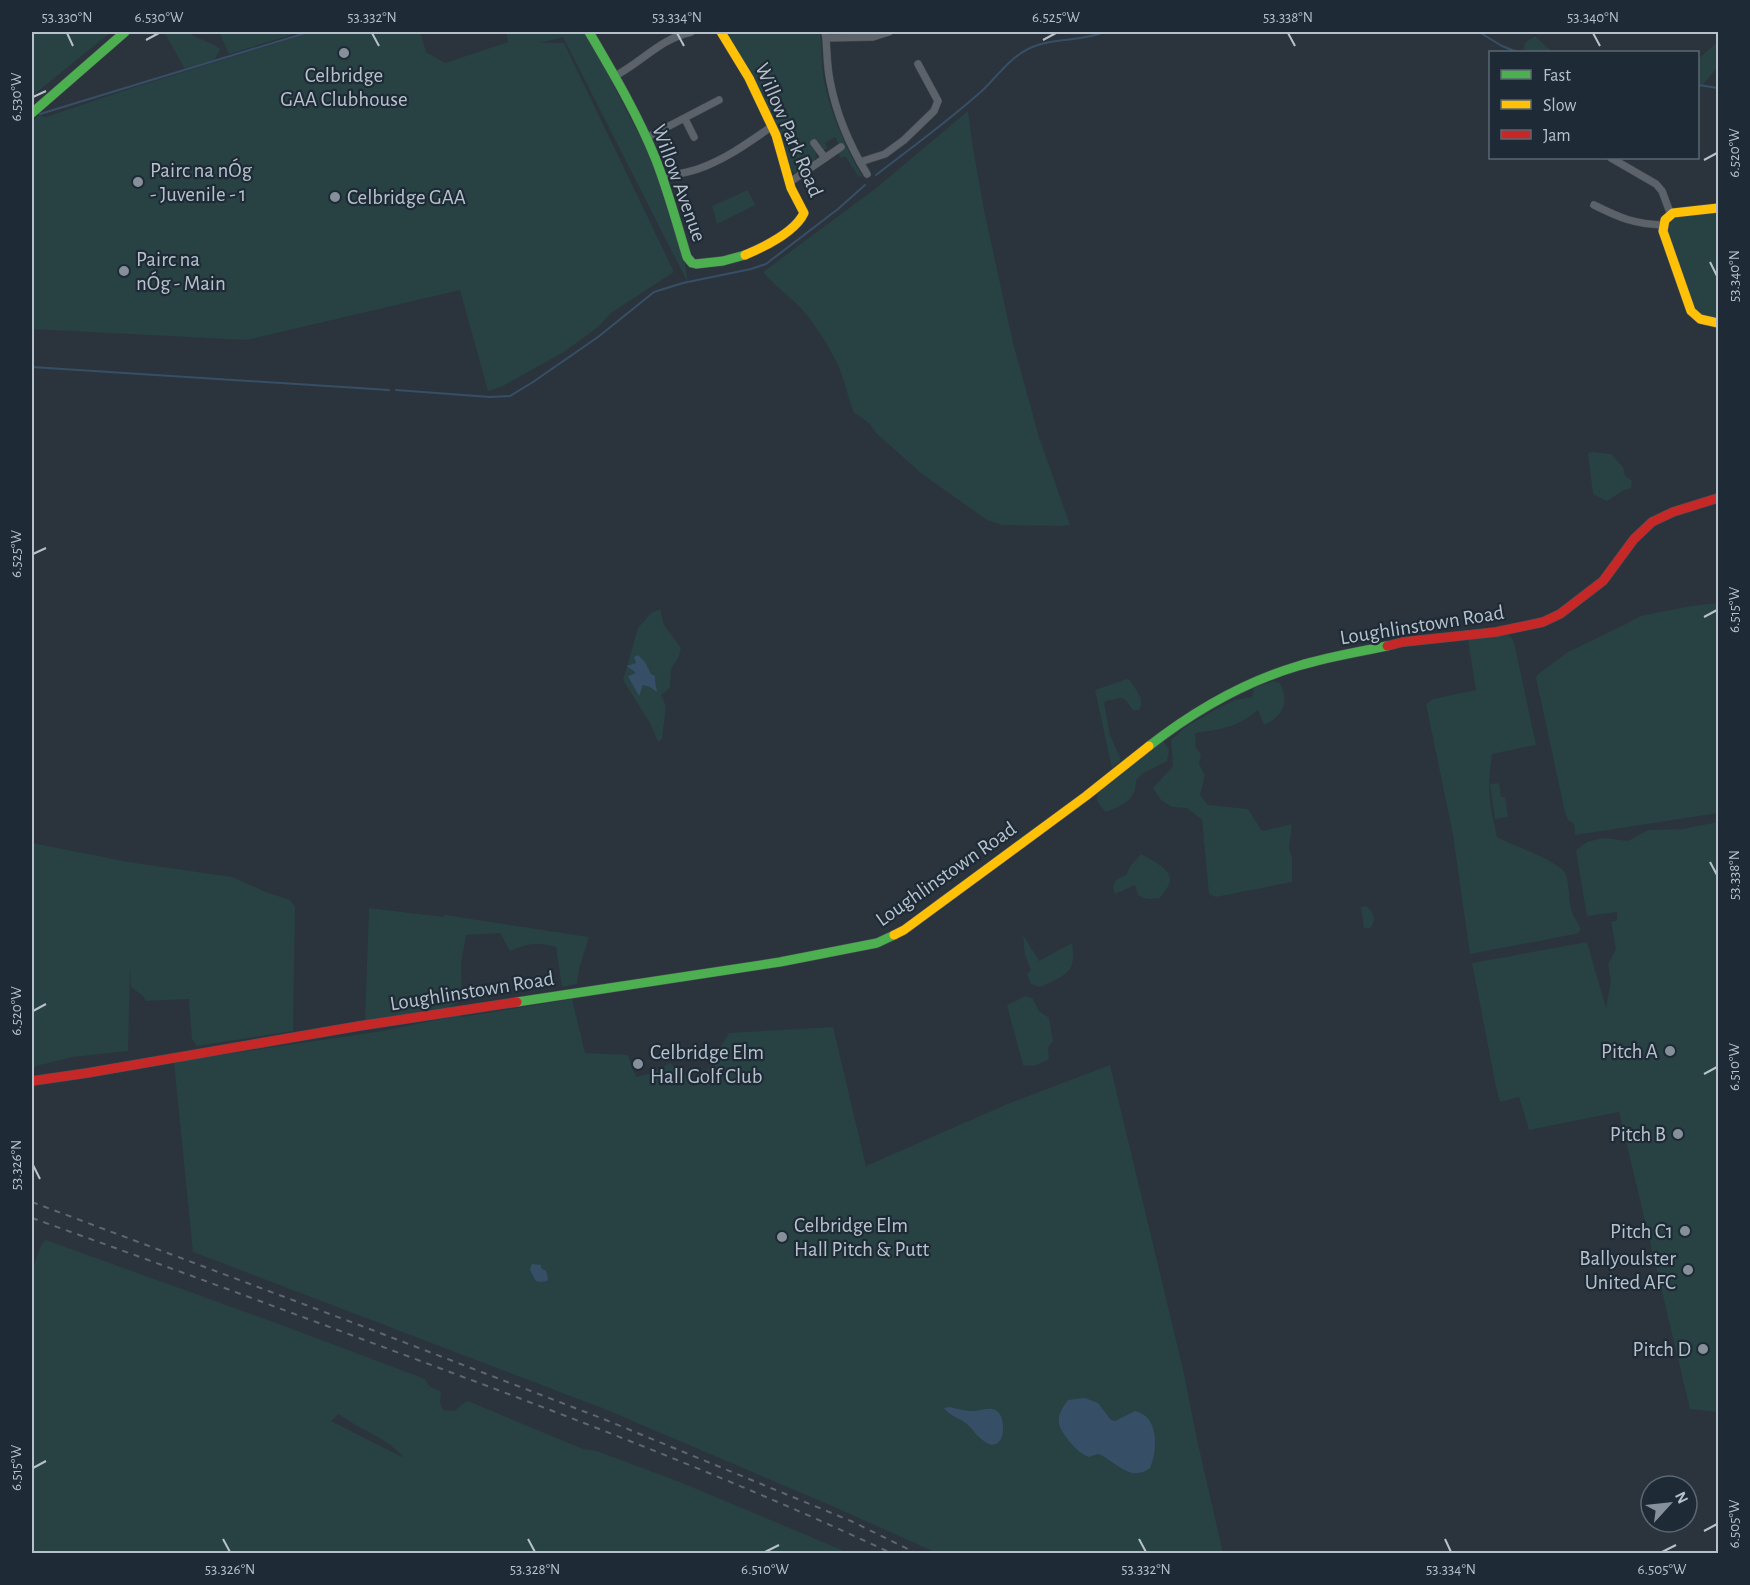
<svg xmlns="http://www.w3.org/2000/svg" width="1750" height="1585" viewBox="0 0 1750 1585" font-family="'Alegreya Sans',sans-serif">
	<rect width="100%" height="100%" fill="#2b343c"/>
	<g fill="#284142" fill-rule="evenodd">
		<polygon points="32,32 111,32 32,96"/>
		<path d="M164,32h25c8,8 22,9 31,17l-5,10 -4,2 -26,8z"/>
		<polygon points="219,32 300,32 229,54"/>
		<polygon points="313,32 420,32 426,52 445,63 508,42 506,32 534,32 535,33 539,32 586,32 651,158 685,264 688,283 563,37 540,43 564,43 674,272 611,313 598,327 564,352 501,387 488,391 460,290 246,340 32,329 32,122 39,115 46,117 132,88"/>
		<path d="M725,32h95c2,14 1,28 3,42 5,34 22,72 39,102l-3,1 -14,-21 -4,2 -3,-5 3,-5 -6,-11 -10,6 3,6h-5l-5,-8 -7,5 5,6 -1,9 -19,12 -4,-1 -11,-35z"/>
		<polygon points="1535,36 1551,51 1553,52 1529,52 1523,49 1526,42"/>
		<polygon points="1718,42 1718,67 1698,90 1698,59"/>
		<path d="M968,111l5,37 11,62 29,133 26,94 31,88 -10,1 -58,-1 -15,-5 -65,-46 -46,-41c-5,-9 -12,-15 -22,-20 -6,-15 -9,-32 -16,-48 -8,-17 -20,-36 -32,-51 -13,-16 -30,-26 -43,-42l112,-83z"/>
		<polygon points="748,190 755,205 717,224 712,206"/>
		<path d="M1718,212v106l-17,-4 -9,-10 -24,-70c0,-7 3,-15 9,-17 9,-4 31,-4 41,-5z"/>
		<polygon points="1591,452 1611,454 1623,467 1625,476 1632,481 1631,488 1624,490 1607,501 1593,494 1588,454"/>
		<polygon points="1718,603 1718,813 1575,835 1574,824 1568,820 1565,812 1536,678 1537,675 1568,652 1626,624 1640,616 1691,606"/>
		<polygon points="660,609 664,625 681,648 679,656 671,669 670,688 661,695 666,706 662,739 658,742 650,723 623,680 638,628 651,613"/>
		<path d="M1509,635l5,7 22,103 -44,9c-3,20 -4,39 0,59 1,8 4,16 5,24 14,8 66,25 69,38 4,12 2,25 6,37 2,6 6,11 9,17l-2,3 -4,2 -105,20 -17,-119 -27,-131 7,-5 43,-9 -8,-50z"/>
		<path d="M1127,679l3,1c5,9 16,20 9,30h-6c-12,-17 -8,-12 -27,-9l-2,2 6,32 11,25 -9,8 -17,-78z"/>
		<path d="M1274,681l6,2c10,19 3,34 -16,42l-6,-15c-22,18 -36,19 -63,23l1,15 5,6 -2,10 6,11 -5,20 8,10 40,4 14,22 30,-7 -3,24 3,9v25l-76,15 -7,-3 -7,-74 -15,-12 -15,-1 -11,-7 -8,-12 20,-22 -2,-26 16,-14 33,-19 15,-7 17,-3 2,-9z"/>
		<path d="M1163,741l6,9 -2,11 -25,13 -6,6c1,20 -14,26 -30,32 -7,-7 -11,-11 -8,-21z"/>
		<polygon points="1499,783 1501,797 1505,797 1508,817 1495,819 1490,784"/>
		<polygon points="1718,822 1718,1412 1690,1409 1619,1112 1529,1130 1519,1097 1500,1102 1496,1087 1472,963 1587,942 1606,1008 1611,981 1608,964 1616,949 1611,922 1617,920 1617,912 1587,916 1576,850 1587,842 1603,838 1628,841 1648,830 1682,829"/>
		<polygon points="32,843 128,862 232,877 266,892 290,900 295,907 293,1031 197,1046 192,1039 189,999 146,1001 142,995 131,987 130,969 128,1051 72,1057 32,1067"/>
		<path d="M1141,854c9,5 30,15 29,26 0,6 -7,13 -10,18 -9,1 -15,2 -22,-3l-3,-10 -20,9 -2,-8 3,-6 10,-5 5,-10z"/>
		<path d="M1365,906c9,4 12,15 5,22h-6l-3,-21z"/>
		<path d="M369,908l75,9 1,-2 144,22 -10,32 -2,15 -15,3 -6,-40c-18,-5 -28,-4 -46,4l-10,-18 -34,2 -5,28 1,37 -15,8 -82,12z"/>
		<path d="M1023,935l16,26 33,-18c5,30 -6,32 -32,44l-9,-3 -4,-10 4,-4 -6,-15z"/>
		<path d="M1026,996l7,3 6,12 10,7 4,23 -5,6 1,11c-6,6 -19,10 -26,7l-16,-60z"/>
		<polygon points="572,999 585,1053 628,1055 636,1077 655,1072 670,1063 698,1085 729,1033 833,1027 866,1166 1005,1105 1110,1065 1183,1369 1196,1435 1223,1553 937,1553 832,1506 602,1408 193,1252 174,1062 382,1031 461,1015 462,1017"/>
		<path d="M46,1240l230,83 149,56 4,7 12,6 -1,10 3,8 12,1 6,-6 7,-4 115,48 14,2 83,31 169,71h-817v-283l10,-27zM339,1414c20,16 48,23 65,44l-73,-37z"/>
	</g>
	<g fill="#374f66">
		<polygon points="638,655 645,662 651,674 655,676 655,681 657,692 650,687 643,685 639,696 628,676 636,673 627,666 636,663 634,657"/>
		<polygon points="532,1264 541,1265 541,1268 546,1271 548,1278 547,1281 541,1282 536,1281 530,1270"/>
		<path d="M1085,1398l13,5 13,17 4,1 20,-10c24,5 23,39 15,57 -19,14 -32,-4 -49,-13l-3,-1 -9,3c-8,-3 -13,-8 -19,-15 -13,-16 -16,-24 -2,-42z"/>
		<path d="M950,1407c7,2 16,4 23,4 7,0 18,-5 24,0 5,4 6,11 6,17 1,11 -7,23 -19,13 -7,-4 -11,-12 -17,-17 -7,-6 -18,-8 -23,-16z"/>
	</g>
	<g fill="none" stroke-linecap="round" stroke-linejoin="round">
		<g stroke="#374f66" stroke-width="2">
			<polyline points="1479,32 1502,46 1517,52"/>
			<polyline points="1698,85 1718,88"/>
			<polyline points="40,114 309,32"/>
			<path d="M876,175c36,-28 74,-55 108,-86 14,-14 26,-31 44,-40 24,-12 54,-7 76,-17"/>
			<polyline points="32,367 389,390"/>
			<polyline points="396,390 490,397 510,396 533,382 598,337 654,292 683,283 751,269 766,264 838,209 865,185"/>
		</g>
		<defs>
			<g id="street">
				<path d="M825,32l1,6c1,14 1,29 4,43 6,32 20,65 37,93"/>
				<polyline points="826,38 873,37 889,32"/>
				<path d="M615,76c27,-14 45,-37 76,-44"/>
				<polyline points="685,119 694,137"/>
				<polyline points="646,138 719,100"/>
				<polyline points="814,143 825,158"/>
				<polyline points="1611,158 1656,184 1662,191 1671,215"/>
				<polyline points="860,162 885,154 904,140 934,111 938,101 918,64"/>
				<path d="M662,178c12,-4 25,-5 36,-9 28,-10 50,-26 73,-42"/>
				<polyline points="790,182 841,147"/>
				<path d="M1594,205c26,13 40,19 70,20"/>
			</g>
			<g id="fast">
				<path d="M589,32c24,41 49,83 67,128 12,31 21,64 31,97l5,6 4,1 27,-3 22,-6"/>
				<polyline points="32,113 125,32"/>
				<path d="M1149,746c45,-35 95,-64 149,-80 29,-9 60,-14 89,-20"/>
				<polyline points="517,1002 780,962 877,943 894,935"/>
			</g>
			<g id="slow">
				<path d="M721,32l28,46 27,57 15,53 13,25c-9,19 -40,34 -59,42"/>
				<polyline points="1718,208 1673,213 1665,220 1663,231 1691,311 1700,319 1718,323"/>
				<polyline points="894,935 904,930 1086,796 1149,746"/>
			</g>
			<g id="jam">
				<polyline points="1387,646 1403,642 1496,632 1543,622 1560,614 1603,581 1634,539 1652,522 1673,512 1718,498"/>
				<polyline points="32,1081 87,1073 359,1026 517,1002"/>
			</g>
		</defs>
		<use href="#street" stroke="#4a5056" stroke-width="8"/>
		<use href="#fast" stroke="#4a5056" stroke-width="10"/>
		<use href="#slow" stroke="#4a5056" stroke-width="10"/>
		<use href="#jam" stroke="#4a5056" stroke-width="10"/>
		<use href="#street" stroke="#5c6269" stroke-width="7"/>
		<use href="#fast" stroke="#4caf50" stroke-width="9"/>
		<use href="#slow" stroke="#ffc107" stroke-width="9"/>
		<use href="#jam" stroke="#c62828" stroke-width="9"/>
		<g stroke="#60666d" stroke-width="2" stroke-dasharray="6 6" stroke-linecap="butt">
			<polyline points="32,1202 367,1328 601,1418 851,1521 918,1554"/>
			<path d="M32,1218c140,50 279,102 418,154 149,56 299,114 443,182"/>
		</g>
	</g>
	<path fill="none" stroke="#b6c1cc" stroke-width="2" d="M67,33l6,13M372,33l7,13M677,33l7,13M1288,33l7,13M1593,33l7,13M146,40l13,-7M1043,40l13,-7M33,97l13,-6M1704,160l13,-7M1710,262l7,14M33,554l13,-6M1704,617l13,-7M1710,862l7,13M33,1011l13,-7M1704,1074l13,-7M33,1165l7,14M33,1468l13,-7M1704,1531l13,-7M223,1539l7,13M528,1539l7,13M1139,1539l7,13M1445,1539l6,13M765,1552l14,-7M1662,1552l14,-7"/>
	<g fill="#85909a" stroke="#1e2b37" stroke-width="2">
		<circle cx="344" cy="53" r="6"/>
		<circle cx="138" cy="182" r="6"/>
		<circle cx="335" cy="197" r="6"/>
		<circle cx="124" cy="271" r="6"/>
		<circle cx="1670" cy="1051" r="6"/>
		<circle cx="638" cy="1064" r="6"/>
		<circle cx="1678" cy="1134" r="6"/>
		<circle cx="1685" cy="1231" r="6"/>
		<circle cx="782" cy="1237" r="6"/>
		<circle cx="1688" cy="1270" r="6"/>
		<circle cx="1703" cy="1349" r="6"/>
	</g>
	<g text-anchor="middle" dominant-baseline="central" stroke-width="4.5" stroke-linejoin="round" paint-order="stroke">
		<g font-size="21" fill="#b6c1cc" stroke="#1e2b37" text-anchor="start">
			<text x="344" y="75" text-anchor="middle">Celbridge<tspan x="344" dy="24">GAA Clubhouse</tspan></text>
			<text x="150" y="170">Pairc na nÓg<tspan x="150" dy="24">- Juvenile - 1</tspan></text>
			<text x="347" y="197">Celbridge GAA</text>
			<text x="136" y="259">Pairc na<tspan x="136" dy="24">nÓg - Main</tspan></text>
			<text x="1658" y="1051" text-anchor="end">Pitch A</text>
			<text x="650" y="1052">Celbridge Elm<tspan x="650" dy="24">Hall Golf Club</tspan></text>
			<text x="1666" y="1134" text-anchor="end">Pitch B</text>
			<text x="794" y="1225">Celbridge Elm<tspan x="794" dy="24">Hall Pitch &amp; Putt</tspan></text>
			<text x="1673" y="1231" text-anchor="end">Pitch C1</text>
			<text x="1676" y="1258" text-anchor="end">Ballyoulster<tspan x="1676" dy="24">United AFC</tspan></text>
			<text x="1691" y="1349" text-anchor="end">Pitch D</text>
		</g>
		<g font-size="21" fill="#b6c1cc" stroke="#1e2b37">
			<text transform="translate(789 130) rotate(67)">Willow Park Road</text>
			<text transform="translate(679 183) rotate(70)">Willow Avenue</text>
			<text transform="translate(1422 625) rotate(-9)">Loughlinstown Road</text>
			<text transform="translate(946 874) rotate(-35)">Loughlinstown Road</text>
			<text transform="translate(472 991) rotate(-9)">Loughlinstown Road</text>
		</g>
	</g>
	<rect width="1750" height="1585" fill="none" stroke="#1e2b37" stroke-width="66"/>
	<rect x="1489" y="51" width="210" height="108" fill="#1e2b37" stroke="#5b6773" stroke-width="1.5"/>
	<rect x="1501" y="70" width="30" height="9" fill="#4caf50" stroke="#5b6773" stroke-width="1.5"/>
	<text x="1543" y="81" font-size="18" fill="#b6c1cc">Fast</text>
	<rect x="1501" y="100" width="30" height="9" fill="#ffc107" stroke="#5b6773" stroke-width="1.5"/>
	<text x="1543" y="111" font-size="18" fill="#b6c1cc">Slow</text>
	<rect x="1501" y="130" width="30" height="9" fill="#c62828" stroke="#5b6773" stroke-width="1.5"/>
	<text x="1543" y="141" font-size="18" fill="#b6c1cc">Jam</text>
	<g transform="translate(1669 1504) rotate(63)"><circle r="28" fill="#1e2b37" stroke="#5b6773" stroke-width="1.5"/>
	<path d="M0-4.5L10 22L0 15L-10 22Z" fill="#85909a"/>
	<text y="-9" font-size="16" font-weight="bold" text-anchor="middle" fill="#b6c1cc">N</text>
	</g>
	<rect x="33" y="33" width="1684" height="1519" fill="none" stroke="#b6c1cc" stroke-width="2"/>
	<g font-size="15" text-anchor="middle" fill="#b6c1cc">
		<text x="67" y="22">53.330°N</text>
		<text x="159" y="22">6.530°W</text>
		<text x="372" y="22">53.332°N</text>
		<text x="677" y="22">53.334°N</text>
		<text x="1056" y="22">6.525°W</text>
		<text x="1288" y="22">53.338°N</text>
		<text x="1593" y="22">53.340°N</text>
		<text transform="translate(16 97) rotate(-90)" y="5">6.530°W</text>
		<text transform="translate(1734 153) rotate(-90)" y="5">6.520°W</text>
		<text transform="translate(1734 276) rotate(-90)" y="5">53.340°N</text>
		<text transform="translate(16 554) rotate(-90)" y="5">6.525°W</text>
		<text transform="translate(1734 610) rotate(-90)" y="5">6.515°W</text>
		<text transform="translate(1734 875) rotate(-90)" y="5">53.338°N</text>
		<text transform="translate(16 1011) rotate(-90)" y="5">6.520°W</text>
		<text transform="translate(1734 1067) rotate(-90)" y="5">6.510°W</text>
		<text transform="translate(16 1165) rotate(-90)" y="5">53.326°N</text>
		<text transform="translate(16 1468) rotate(-90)" y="5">6.515°W</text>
		<text transform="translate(1734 1524) rotate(-90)" y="5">6.505°W</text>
		<text x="230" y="1574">53.326°N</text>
		<text x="535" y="1574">53.328°N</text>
		<text x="765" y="1574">6.510°W</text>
		<text x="1146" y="1574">53.332°N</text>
		<text x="1451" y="1574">53.334°N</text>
		<text x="1662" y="1574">6.505°W</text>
	</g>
</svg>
